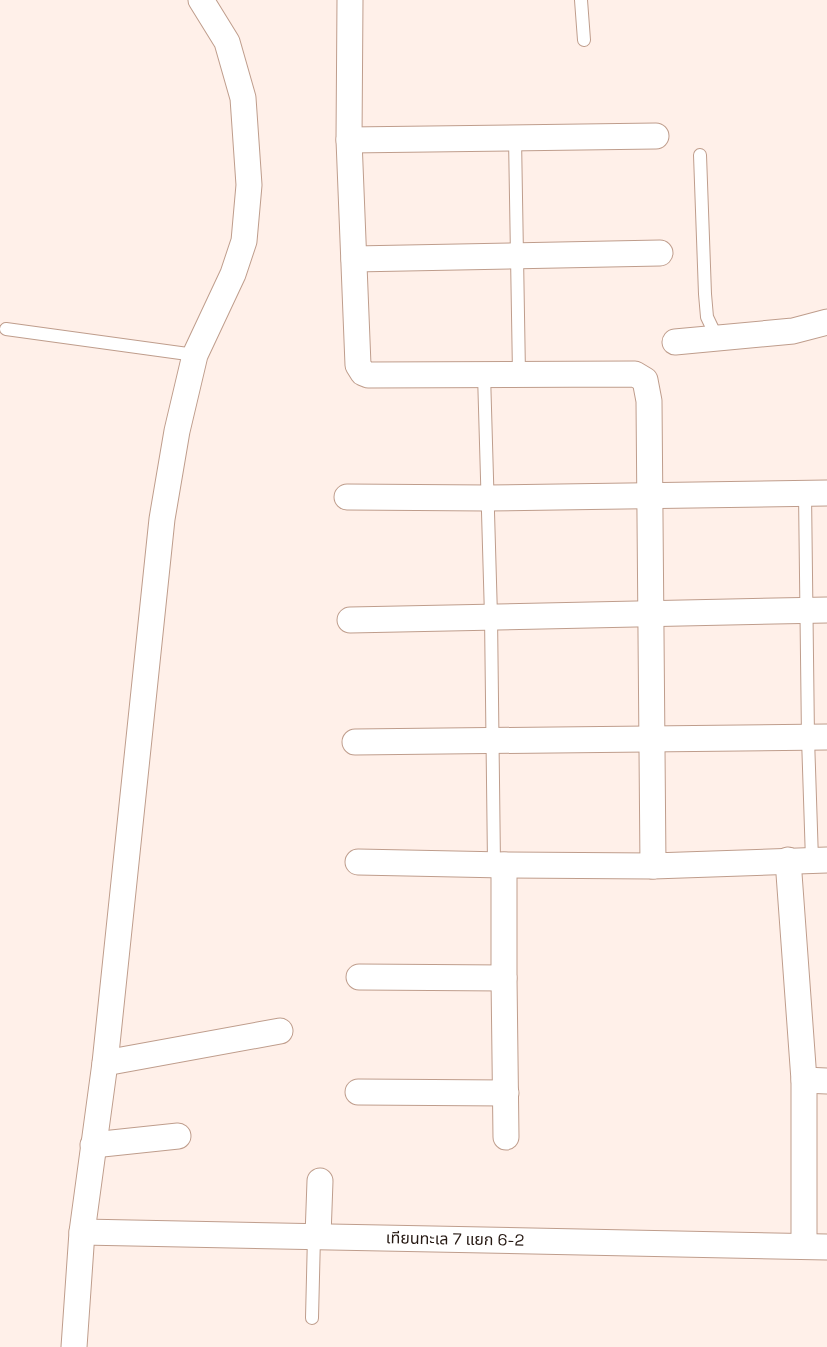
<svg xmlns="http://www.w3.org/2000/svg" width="827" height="1347" viewBox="0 0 827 1347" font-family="'Space Grotesk','Noto Sans Thai',sans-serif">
	<rect width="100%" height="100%" fill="#fff0e9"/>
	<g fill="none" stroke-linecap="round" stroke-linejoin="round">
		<defs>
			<g id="lane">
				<polyline points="581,0 584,40"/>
				<polyline points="515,138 519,374"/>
				<polyline points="700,155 705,294 707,317 717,338"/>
				<polyline points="6,329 195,355"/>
				<polyline points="484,374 491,616 494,864"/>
				<polyline points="805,493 808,738 812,860"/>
				<polyline points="312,1318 314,1236"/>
			</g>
			<g id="street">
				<polyline points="350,0 349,140 358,365 363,373 368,375 635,374 645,380 649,401 653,866 827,860"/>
				<polyline points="349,140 656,136"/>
				<polyline points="354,259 660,253"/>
				<polyline points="675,342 793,331 827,322"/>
				<polyline points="347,497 487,498 827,493"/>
				<polyline points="350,620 827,610"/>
				<polyline points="355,742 827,737"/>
				<polyline points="788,860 804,1080 804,1246"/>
				<polyline points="358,862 504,865 653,866"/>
				<polyline points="504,865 504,978 506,1137"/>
				<polyline points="359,977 504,978"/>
				<polyline points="105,1063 280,1031"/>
				<polyline points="804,1080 827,1081"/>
				<polyline points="358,1092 506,1093"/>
				<polyline points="93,1145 178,1136"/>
				<polyline points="82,1232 827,1247"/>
				<polyline points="318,1236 320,1181"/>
				<polyline points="74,1347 82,1232 105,1063 162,519 177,431 195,355 233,274 244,241 249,185 243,98 227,42 201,0"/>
			</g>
		</defs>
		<use href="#lane" stroke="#bf9d8c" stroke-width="14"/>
		<use href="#street" stroke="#bf9d8c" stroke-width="27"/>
		<use href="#lane" stroke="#fff" stroke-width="12"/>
		<use href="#street" stroke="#fff" stroke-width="25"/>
	</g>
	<g text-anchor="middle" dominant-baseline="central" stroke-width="4" stroke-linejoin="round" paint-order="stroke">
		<g font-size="16" fill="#261913" stroke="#fff">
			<text transform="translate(455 1239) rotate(1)">เทียนทะเล 7 แยก 6-2</text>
		</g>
	</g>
</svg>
